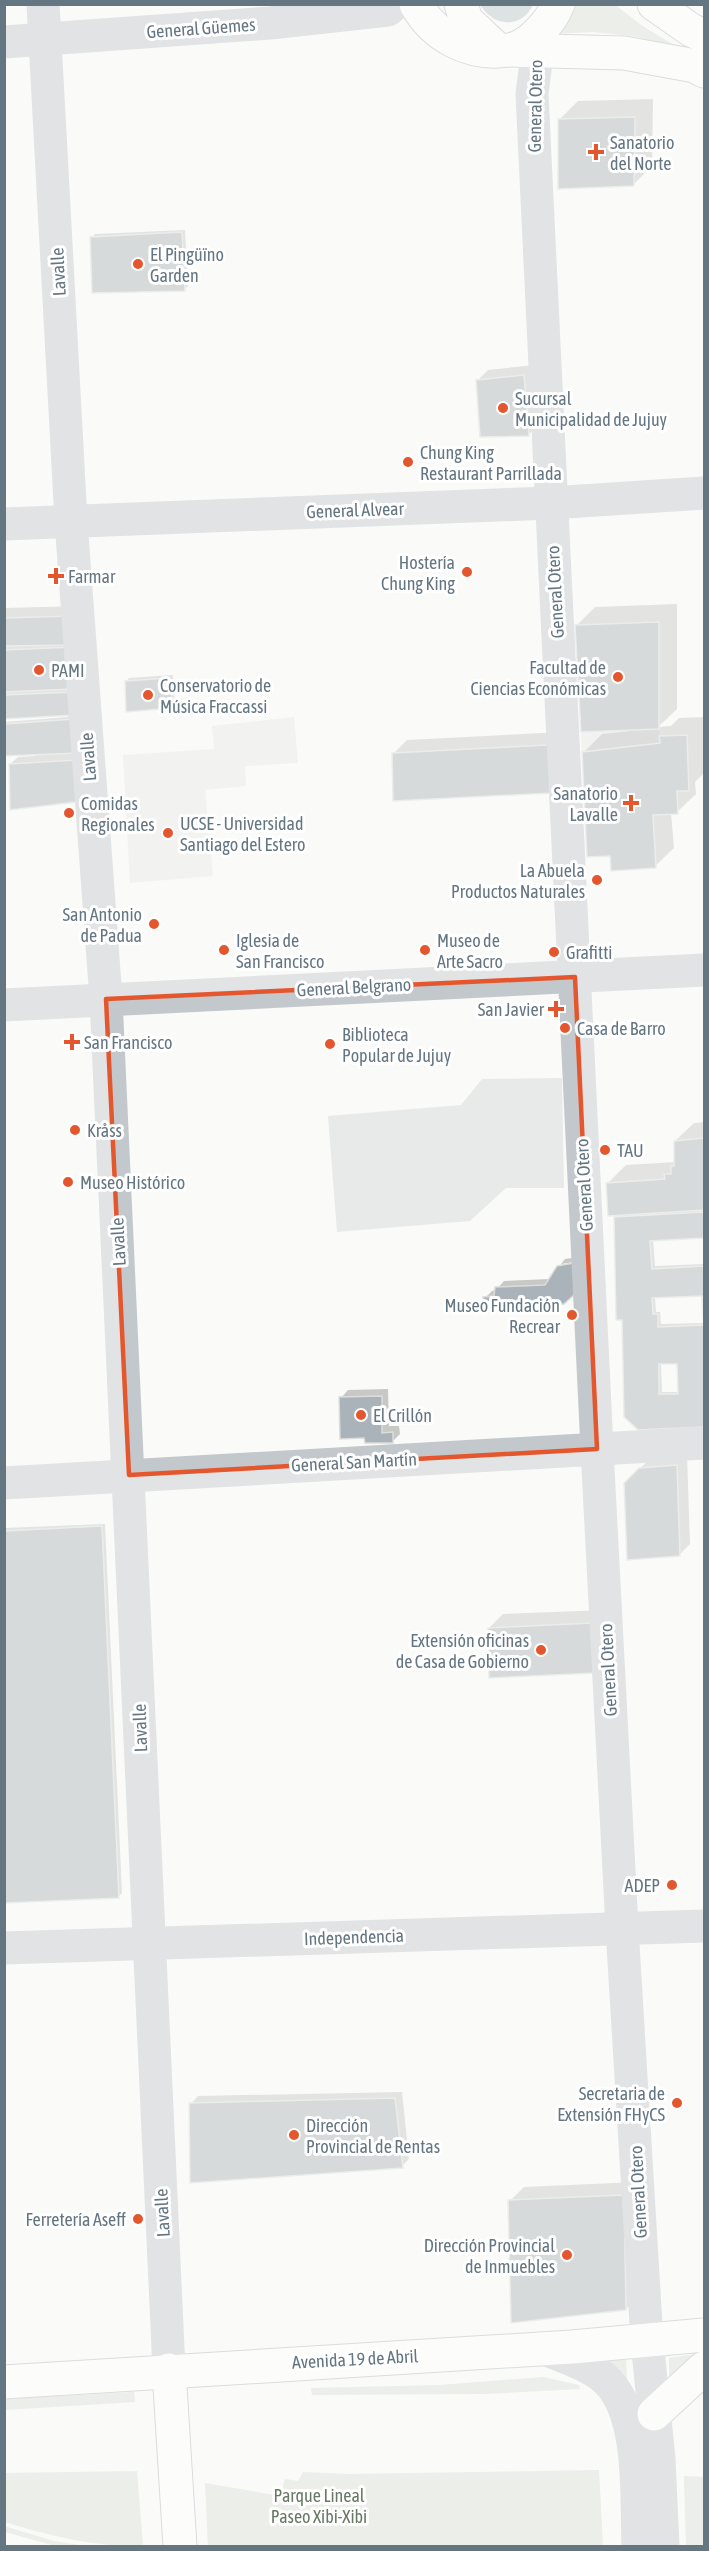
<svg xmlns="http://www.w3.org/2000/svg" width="709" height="2551" viewBox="0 0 709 2551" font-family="'Asap Condensed',sans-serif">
	<rect width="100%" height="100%" fill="#fafaf8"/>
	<g fill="#e8e9e9">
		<polygon points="294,717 298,763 245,766 246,786 205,790 213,876 130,883 123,755 214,749 212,726"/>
		<polygon points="659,729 660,743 582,752 581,732"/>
		<polygon points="562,1078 564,1188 506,1188 470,1221 337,1232 328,1116 461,1105 482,1079"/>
	</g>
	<g fill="#dadfd7">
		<polygon points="577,5 615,5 644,27 676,46 632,36 593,32 550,34"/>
		<polygon points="696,2354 669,2385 669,2358"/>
		<polygon points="626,2359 627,2382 599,2361"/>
		<polygon points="543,2377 579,2385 580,2389 486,2394 312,2395 311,2388 440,2385"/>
		<polygon points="134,2392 135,2402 5,2410 5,2399"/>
		<polygon points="599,2470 603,2546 208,2546 205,2483 280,2496 285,2479 298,2481 303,2472 349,2474"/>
		<path d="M137,2471l6,75c-48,1 -93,-10 -138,-24v-49z"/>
		<polygon points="684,2476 704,2477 704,2546 686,2546"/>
		<polygon points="4,2526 54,2541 86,2546 55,2546 5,2532"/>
	</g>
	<path fill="#bbc7cb" d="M481,6v-1h52c-12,24 -39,22 -52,1z"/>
	<g fill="#0003" fill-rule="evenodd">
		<polygon points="653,99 652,166 633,185 560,119 578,101"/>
		<polygon points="185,230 188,286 185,289 92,238 95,234"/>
		<polygon points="535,365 539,424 529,434 478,380 488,370"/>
		<polygon points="677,604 677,709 658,727 671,726 679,718 704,717 704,773 695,782 696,794 677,812 671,813 674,848 655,866 612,855 583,753 602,734 630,731 630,728 576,626 595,607"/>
		<polygon points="82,606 83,794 10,764 18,757 35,756 35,753 4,755 4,722 68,717 68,714 4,717 4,608"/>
		<polygon points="173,675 175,704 172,707 126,682 129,678"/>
		<polygon points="561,732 550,792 393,754 407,740"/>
		<path d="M704,1122v114l-51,3 2,27 49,-2v46v-15l-49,2 1,15h4l1,12 43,-1v103l-65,2 -15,-110 -9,-100 5,-4 -13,-30 19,-19 50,-3 -1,-21 19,-18zM661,1363h18l1,29h-18z"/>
		<polygon points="580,1257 580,1261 561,1264 565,1259"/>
		<polygon points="550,1279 581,1286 485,1298 492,1291 496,1290 504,1281"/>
		<polygon points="388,1389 389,1426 399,1426 400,1434 392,1442 366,1437 341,1398 348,1390"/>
		<polygon points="687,1455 690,1544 679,1555 625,1483 651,1458"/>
		<polygon points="105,1524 122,1893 118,1897 4,1902 4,1528"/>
		<polygon points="606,1610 608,1658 489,1628 503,1614"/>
		<polygon points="402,2092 409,2159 402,2166 191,2104 198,2096"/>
		<polygon points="637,2182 639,2295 626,2309 510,2201 524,2187"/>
	</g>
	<g fill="#aab3b9" stroke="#dcdcda" stroke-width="1.5" fill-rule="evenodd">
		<polygon points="635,117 634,186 558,189 558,119"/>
		<polygon points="182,232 185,291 92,293 90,237"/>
		<polygon points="524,375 529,436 480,437 476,380"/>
		<polygon points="72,616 73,645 4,646 4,618"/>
		<polygon points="659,622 659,729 581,732 575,625"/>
		<polygon points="73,647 74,689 4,692 4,650"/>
		<polygon points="170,678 173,708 126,712 125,681"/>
		<polygon points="74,692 76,715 4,719 4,695"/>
		<polygon points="75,719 79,753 4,756 4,724"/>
		<polygon points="687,735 689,791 677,791 678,814 653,815 656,868 611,871 610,856 587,857 582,752 660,743 659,736"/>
		<polygon points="548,745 551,793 393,801 392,753"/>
		<polygon points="76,760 76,802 10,810 9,764"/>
		<polygon points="704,1138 704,1210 608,1216 606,1183 665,1179 664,1174 671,1174 671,1166 674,1166 674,1141"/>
		<path d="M704,1212v26l-54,3 2,28 52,-3v161l-66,3 -14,-13 -2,-97h-6l-2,-103zM702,1296l2,29 -46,2v-13h-5l-1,-16zM659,1364h18l1,30h-19z"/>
		<polygon points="574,1263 575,1294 564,1304 484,1313 483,1297 494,1296 495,1287 545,1285 557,1266"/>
		<polygon points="382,1396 382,1433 393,1432 393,1443 365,1443 364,1438 340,1439 339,1397"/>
		<polygon points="677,1465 680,1556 627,1560 624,1483 639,1468"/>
		<polygon points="102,1526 119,1898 4,1903 4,1531"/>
		<polygon points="593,1623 595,1673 489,1678 488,1628"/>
		<polygon points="395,2098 403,2168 190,2183 189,2103"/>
		<polygon points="624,2195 626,2310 511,2323 508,2200"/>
	</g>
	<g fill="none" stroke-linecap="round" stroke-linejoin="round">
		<defs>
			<g id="major">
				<path d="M416,4c18,33 55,52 93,46 20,-3 42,-28 49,-46"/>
				<polyline points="461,4 466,20 498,50"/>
				<polyline points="654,4 691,30 704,36"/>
				<polyline points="511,50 624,53 695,66 704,71"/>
				<polyline points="169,2370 180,2546"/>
				<polyline points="4,2382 572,2347 704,2335"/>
				<polyline points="654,2414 704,2368"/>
			</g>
		</defs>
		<use href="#major" stroke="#b5babe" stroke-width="35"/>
		<g stroke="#c3c8cc" stroke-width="33">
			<polyline points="43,4 71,521 106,999 169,2370"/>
			<polyline points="540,30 532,94 597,1449 622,1928 647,2341 659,2459 663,2546"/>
			<polyline points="4,42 270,23 388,10 395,4"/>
			<polyline points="4,524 550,503 704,493"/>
			<polyline points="4,1005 704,970"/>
			<polyline points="4,1483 704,1443"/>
			<polyline points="4,1948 704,1926"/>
			<path d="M542,2348c21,9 45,16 62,30 39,33 32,122 34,168"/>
		</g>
		<use href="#major" stroke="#fff" stroke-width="33"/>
	</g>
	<path d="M0 0H709V2551H0ZM575,977l22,472 -468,26 -23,-476z" fill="#fafaf8" fill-opacity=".55" fill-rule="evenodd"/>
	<path fill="none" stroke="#e4572e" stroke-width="4.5" stroke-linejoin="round" d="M575,977l22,472 -468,26 -23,-476z"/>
	<g fill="#e4572e" stroke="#fff" stroke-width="2">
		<path d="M593 143h6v6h6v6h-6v6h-6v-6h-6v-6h6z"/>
		<circle cx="138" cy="264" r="6"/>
		<circle cx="503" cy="408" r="6"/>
		<circle cx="408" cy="462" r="6"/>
		<circle cx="467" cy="572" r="6"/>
		<path d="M53 567h6v6h6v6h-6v6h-6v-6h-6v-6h6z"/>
		<circle cx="39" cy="670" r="6"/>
		<circle cx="618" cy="677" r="6"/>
		<circle cx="148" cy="695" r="6"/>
		<path d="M628 794h6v6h6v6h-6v6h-6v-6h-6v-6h6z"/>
		<circle cx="69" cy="813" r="6"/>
		<circle cx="168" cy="833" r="6"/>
		<circle cx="597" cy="880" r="6"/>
		<circle cx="154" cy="924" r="6"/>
		<circle cx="224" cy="950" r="6"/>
		<circle cx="425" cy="950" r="6"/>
		<circle cx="554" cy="952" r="6"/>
		<path d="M553 1000h6v6h6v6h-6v6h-6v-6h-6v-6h6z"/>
		<circle cx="565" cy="1028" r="6"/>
		<path d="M69 1033h6v6h6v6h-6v6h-6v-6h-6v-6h6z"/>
		<circle cx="330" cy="1044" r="6"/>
		<circle cx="75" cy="1130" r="6"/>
		<circle cx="605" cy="1150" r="6"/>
		<circle cx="68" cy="1182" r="6"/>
		<circle cx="572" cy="1315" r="6"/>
		<circle cx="361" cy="1415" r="6"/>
		<circle cx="541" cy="1650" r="6"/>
		<circle cx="672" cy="1885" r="6"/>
		<circle cx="677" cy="2103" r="6"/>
		<circle cx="294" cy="2135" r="6"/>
		<circle cx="138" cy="2219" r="6"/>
		<circle cx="567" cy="2255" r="6"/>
	</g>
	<g text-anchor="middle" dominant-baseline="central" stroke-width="6" stroke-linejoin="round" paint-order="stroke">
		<g font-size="18" fill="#657683" stroke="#fff">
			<text transform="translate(201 28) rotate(-4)">General Güemes</text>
			<text transform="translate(535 106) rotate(-89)">General Otero</text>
			<text transform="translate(58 272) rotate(-93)">Lavalle</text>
			<text transform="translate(355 510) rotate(-2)">General Alvear</text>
			<text transform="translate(555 592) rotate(-93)">General Otero</text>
			<text transform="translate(88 757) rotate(-94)">Lavalle</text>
			<text transform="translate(354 987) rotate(-3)">General Belgrano</text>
			<text transform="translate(584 1185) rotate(-93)">General Otero</text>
			<text transform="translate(118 1242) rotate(-93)">Lavalle</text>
			<text transform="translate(354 1462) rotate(-3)">General San Martín</text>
			<text transform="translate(608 1670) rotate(-93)">General Otero</text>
			<text transform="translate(140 1728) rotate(-92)">Lavalle</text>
			<text transform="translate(354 1937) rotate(-2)">Independencia</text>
			<text transform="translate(638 2192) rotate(-93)">General Otero</text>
			<text transform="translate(162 2213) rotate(-93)">Lavalle</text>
			<text transform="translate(355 2359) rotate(-3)">Avenida 19 de Abril</text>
		</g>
		<g font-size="18" fill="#657683" stroke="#fff" text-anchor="start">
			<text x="610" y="142">Sanatorio<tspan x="610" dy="21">del Norte</tspan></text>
			<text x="150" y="254">El Pingüïno<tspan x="150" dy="21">Garden</tspan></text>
			<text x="515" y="398">Sucursal<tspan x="515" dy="21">Municipalidad de Jujuy</tspan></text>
			<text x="420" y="452">Chung King<tspan x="420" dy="21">Restaurant Parrillada</tspan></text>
			<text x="455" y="562" text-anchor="end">Hostería<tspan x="455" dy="21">Chung King</tspan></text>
			<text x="68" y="576">Farmar</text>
			<text x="606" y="667" text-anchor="end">Facultad de<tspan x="606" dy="21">Ciencias Económicas</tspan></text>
			<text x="51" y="670">PAMI</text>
			<text x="160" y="685">Conservatorio de<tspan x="160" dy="21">Música Fraccassi</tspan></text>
			<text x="618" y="793" text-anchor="end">Sanatorio<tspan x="618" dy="21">Lavalle</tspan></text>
			<text x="81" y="803">Comidas<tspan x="81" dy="21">Regionales</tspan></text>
			<text x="180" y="823">UCSE - Universidad<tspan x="180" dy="21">Santiago del Estero</tspan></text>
			<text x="585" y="870" text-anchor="end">La Abuela<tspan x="585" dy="21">Productos Naturales</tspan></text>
			<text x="142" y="914" text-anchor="end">San Antonio<tspan x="142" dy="21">de Padua</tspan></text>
			<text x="236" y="940">Iglesia de<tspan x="236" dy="21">San Francisco</tspan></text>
			<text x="437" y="940">Museo de<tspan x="437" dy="21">Arte Sacro</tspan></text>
			<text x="566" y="952">Grafitti</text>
			<text x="544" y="1009" text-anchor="end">San Javier</text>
			<text x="577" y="1028">Casa de Barro</text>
			<text x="342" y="1034">Biblioteca<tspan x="342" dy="21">Popular de Jujuy</tspan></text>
			<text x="84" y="1042">San Francisco</text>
			<text x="87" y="1130">Kråss</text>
			<text x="617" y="1150">TAU</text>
			<text x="80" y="1182">Museo Histórico</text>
			<text x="560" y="1305" text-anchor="end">Museo Fundación<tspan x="560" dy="21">Recrear</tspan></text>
			<text x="373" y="1415">El Crillón</text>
			<text x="529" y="1640" text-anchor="end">Extensión oficinas<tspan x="529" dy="21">de Casa de Gobierno</tspan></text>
			<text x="660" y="1885" text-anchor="end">ADEP</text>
			<text x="665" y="2093" text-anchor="end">Secretaria de<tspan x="665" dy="21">Extensión FHyCS</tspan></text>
			<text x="306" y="2125">Dirección<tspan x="306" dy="21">Provincial de Rentas</tspan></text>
			<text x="126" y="2219" text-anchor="end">Ferretería Aseff</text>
			<text x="555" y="2245" text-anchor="end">Dirección Provincial<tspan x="555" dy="21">de Inmuebles</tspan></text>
		</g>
		<g font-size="18" fill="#687a64" stroke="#fff">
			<text x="319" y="2495">Parque Lineal<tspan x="319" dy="21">Paseo Xibi-Xibi</tspan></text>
		</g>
	</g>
	<rect width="709" height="2551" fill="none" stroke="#657683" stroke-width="12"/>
</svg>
